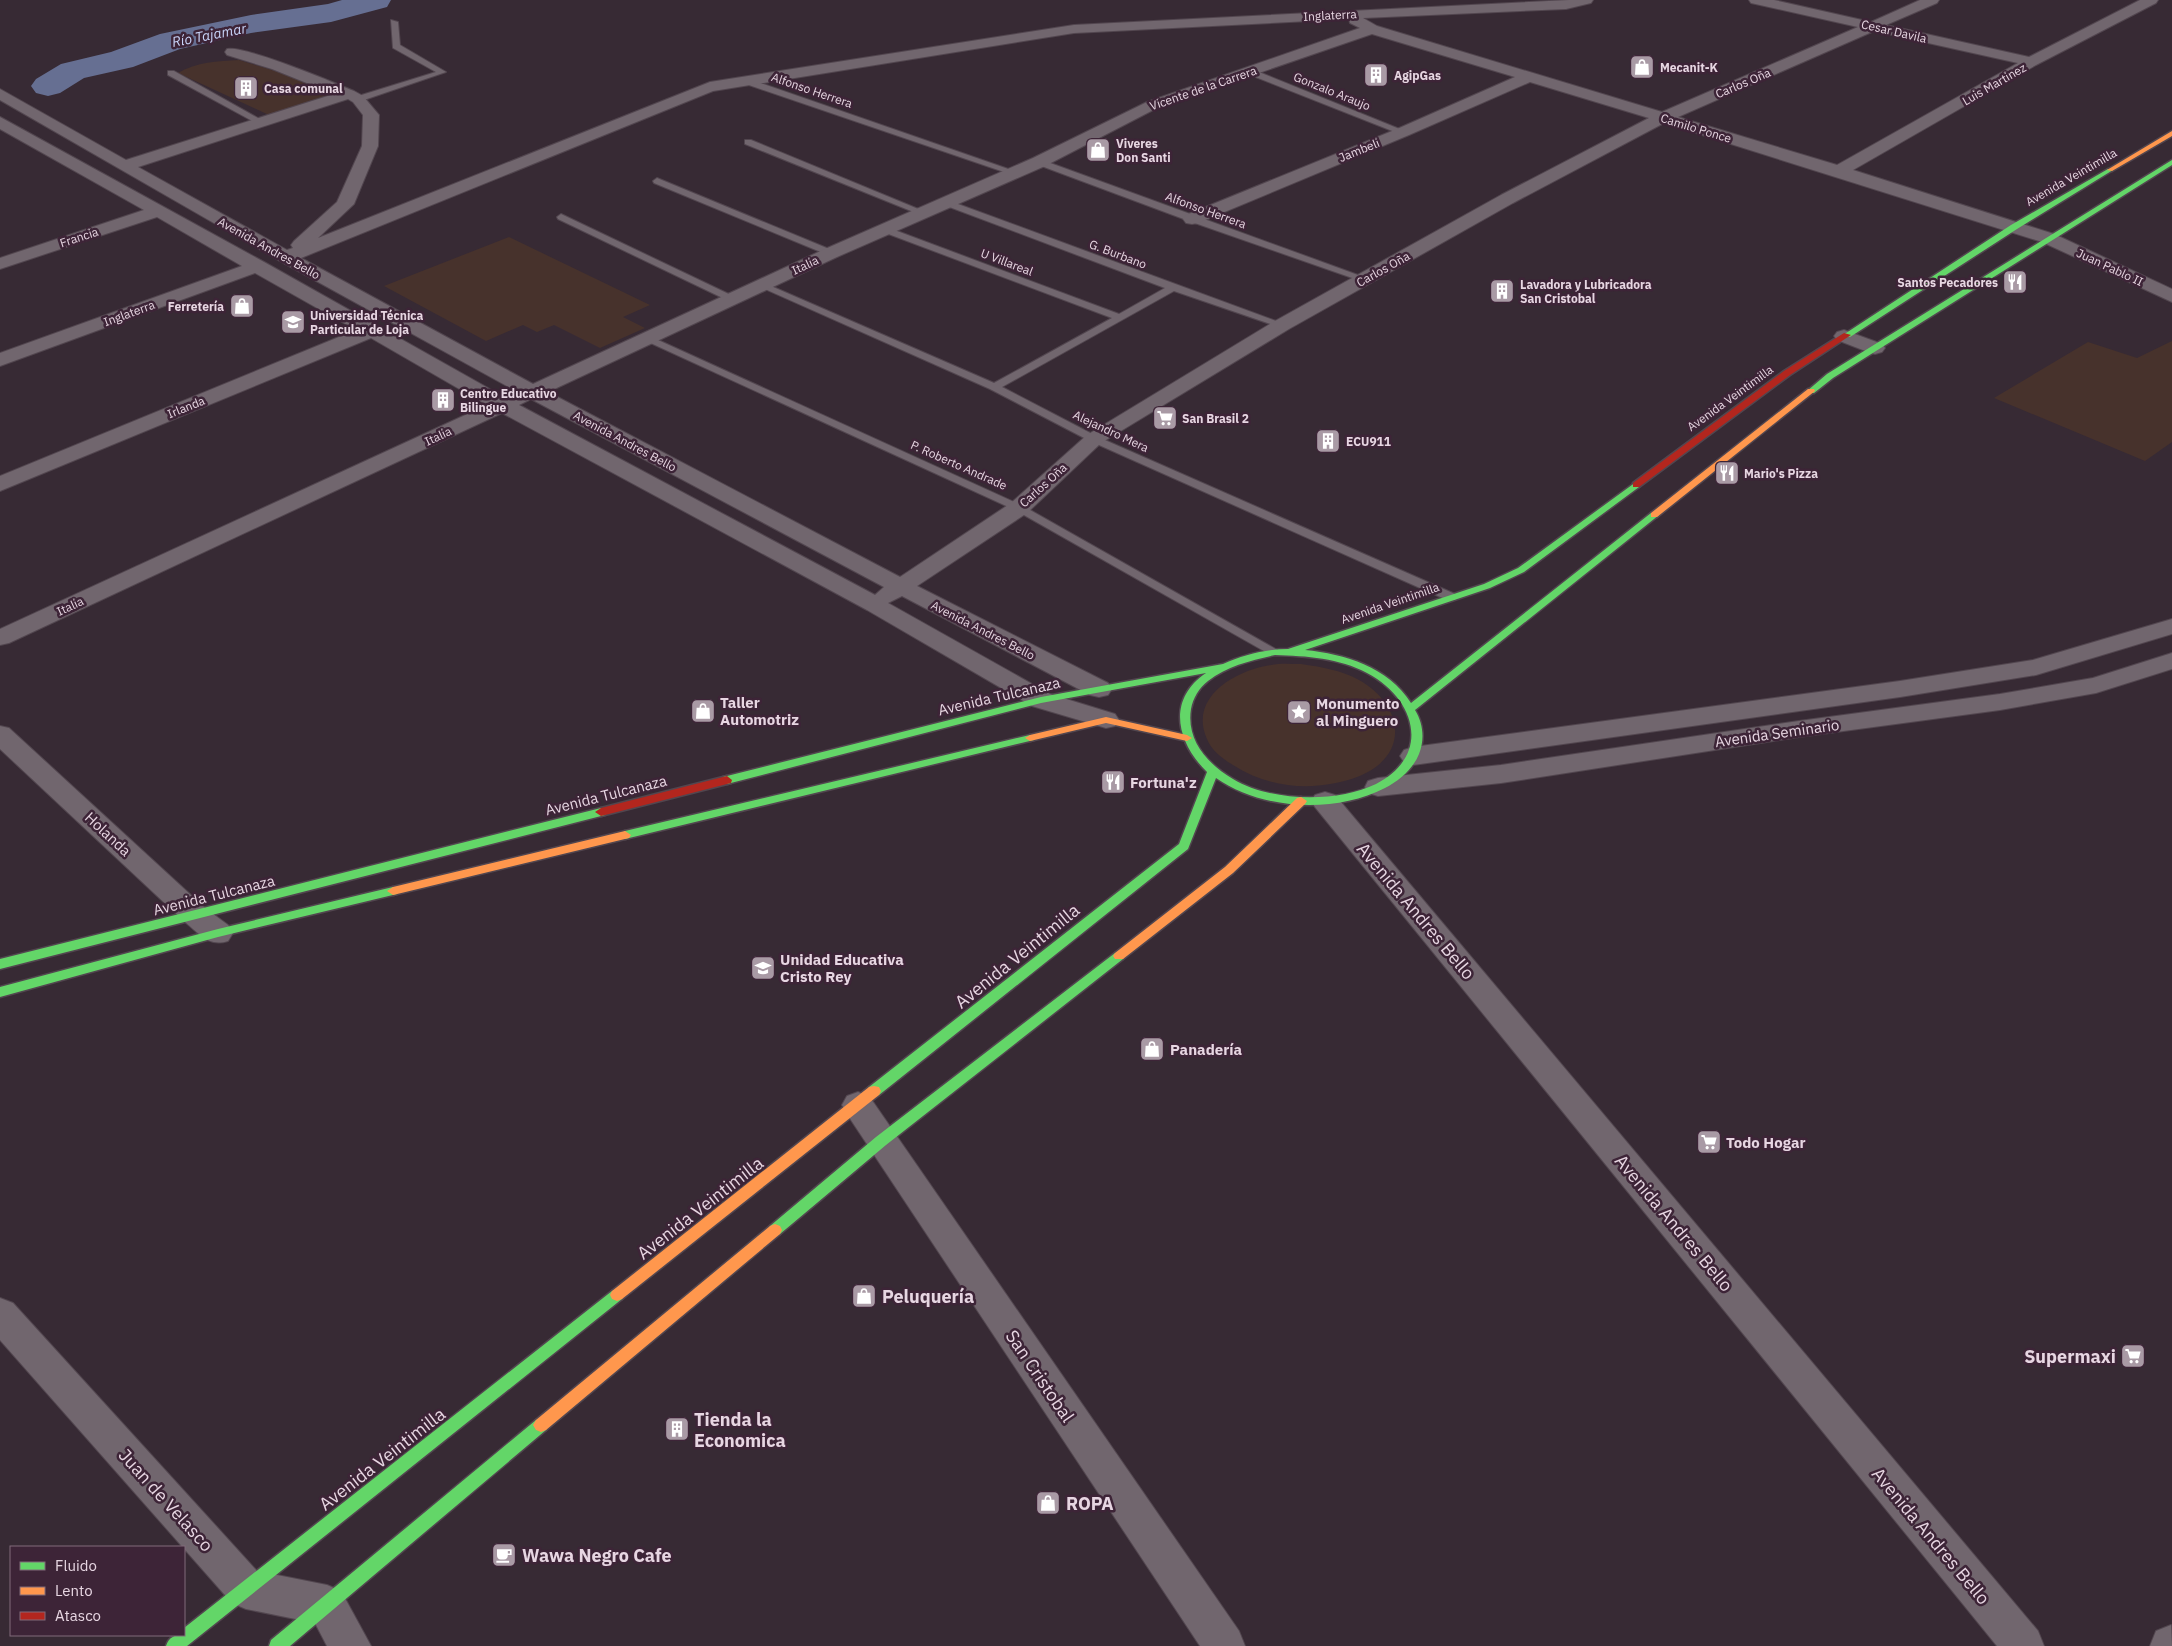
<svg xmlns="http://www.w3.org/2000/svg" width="2172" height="1646" viewBox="0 0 2172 1646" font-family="'IBM Plex Sans',sans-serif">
	<rect width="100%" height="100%" fill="#372a34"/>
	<g fill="#47322c">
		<path d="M239,60l49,15 42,20 -61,20 -91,-42c19,-11 39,-12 61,-13z"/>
		<polygon points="509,237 650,305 623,317 645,328 600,348 554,325 537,332 523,325 486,341 384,286"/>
		<polygon points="2172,341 2172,442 2145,461 1994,398 2088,342 2137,358"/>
		<path d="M1301,664c20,3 40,6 58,16 46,26 51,77 -2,97 -41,15 -87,12 -124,-12 -10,-6 -22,-15 -26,-26 -19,-42 29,-69 64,-74 9,-2 20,-1 30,-1z"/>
	</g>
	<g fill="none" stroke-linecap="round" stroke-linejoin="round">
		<polygon fill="#666f92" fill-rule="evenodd" points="342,0 391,0 387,7 331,22 251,33 180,49 133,67 84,78 60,93 48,96 36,93 31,86 36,79 61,64 111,52 160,34 251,15 328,4"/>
		<defs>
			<g id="lane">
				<polygon points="391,20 398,22 400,45 446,72 361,101 355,101 355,97 436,72 393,48"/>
				<polygon points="1248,70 1254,70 1407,132 1400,134 1248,74"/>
				<polygon points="168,71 174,71 265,122 258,124 168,75"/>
				<polygon points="743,79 749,79 1017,172 1010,174 743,83"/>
				<polygon points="745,140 751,140 928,213 921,215 745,144"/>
				<polygon points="1036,160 1042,160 1369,279 1367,281 1361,281 1189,221 1036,164"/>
				<polygon points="657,178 834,251 836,253 834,255 828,255 654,183 653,181"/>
				<polygon points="947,200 1287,325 1285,327 1279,327 1174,291 1002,387 1098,437 1455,594 1457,597 1455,600 1447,600 1090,441 990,389 756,285 761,282 764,283 994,383 1112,318 883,232 883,228 889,228 1119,314 1165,288 944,205 944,201"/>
				<polygon points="561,214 735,297 737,299 735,301 729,301 558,219 557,217"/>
				<polygon points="647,335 1023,506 1281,652 1279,655 1271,655 1015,510 644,340 642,338"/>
			</g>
			<g id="street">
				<path d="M1569,0h24l-2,3 -25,6 -203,9 14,8 285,86 196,-85 -107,-24 -2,-3h25l97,22 49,-22h19l-2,3 -51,22 143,32 111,-57h18l-2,3 -120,62 -183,105 201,64 118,55v13l-130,-60 -378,-119 -151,80 -224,126 -188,114 -74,70 -110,73 191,97 4,6 -4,6 -9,2 -9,-2 -188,-99 -14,7 162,91 65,20 4,6 -4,6 -9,2 -74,-22 -165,-96 -365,-197 -493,230 -9,2v-16l487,-224 -116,-67 -371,153v-15l356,-146 -101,-57 -255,93v-13l242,-87 -85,-49 -157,52v-11l144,-48 -144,-81v-12l264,145 240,135 12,-6 -236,-130 -280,-161v-11l126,71 208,-66 -62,-25 -45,-14 -2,-3 2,-3c17,-4 106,33 127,42l9,5 16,19 -1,31 -24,58 -36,34 392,-156 364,-57zM1349,19l1,4 10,5 -213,74 -114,56 -208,91 -292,135 -232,-126 412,-167 361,-58zM1874,31l144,32 -181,102 -159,-48zM1372,34l143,43 -118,52 -211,86 -3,4 3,4 6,1 6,-1 211,-88 121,-53 119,36 -148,77 -226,126 -188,114 -76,68 -111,74 -352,-185 289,-135 208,-91 112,-58zM348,99l5,3 10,13 -1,31 -25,56 -43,39 -3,4 2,3 -6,2 -149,-83zM531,399l353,188 -9,8 -356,-190z"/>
				<polygon points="1844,330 1882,344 1885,348 1882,352 1875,354 1868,352 1837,340 1834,336 1837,332"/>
				<polygon points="2172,619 2172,634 2036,675 1900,697 1413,765 1404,762 1400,756 1404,750 1413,747 1900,681 2033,660"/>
				<polygon points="2172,653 2172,669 2096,693 2000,710 1799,737 1501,783 1378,796 1368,793 1365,787 1368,781 1378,778 1501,765 1799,721 2000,694 2093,678"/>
				<path d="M0,726l9,2 196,180 23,17 5,8 -5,8c-20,6 -28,-7 -43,-19l-185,-173z"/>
				<polygon points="1325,792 1335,795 2038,1631 2044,1646 1997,1646 1315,807 1311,801 1315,795"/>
				<polygon points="858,1092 869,1096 1239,1631 1245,1646 1200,1646 847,1114 842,1105 847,1096"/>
				<polygon points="0,1298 13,1303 257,1571 327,1585 341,1591 371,1646 327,1646 315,1623 246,1609 232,1603 0,1340"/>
				<polygon points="2171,1625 2172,1646 2150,1646 2156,1631"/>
			</g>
			<g id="fast">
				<polygon points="2172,160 2172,165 1833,378 1814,393 1808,393 1807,391 1827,374"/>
				<polygon points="2108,169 2113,170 2017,229 1850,337 1843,335 2011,225"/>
				<path d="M1636,482l3,1v4l-115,85 -34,16 -185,62c40,4 83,17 106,53l240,-190h6l2,2 -244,195c8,13 10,29 4,44 -6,15 -20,27 -34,34 -51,26 -123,22 -169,-10l-28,71 -309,246 -5,1 -5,-1 -2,-4 2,-4 310,-243 28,-72c-30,-29 -41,-72 -1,-99l-165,30 -314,81 -5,-4 1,-3 318,-80 182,-33c20,-9 43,-15 65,-15l196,-65 34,-16zM1275,655c32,1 64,3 92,18 49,26 65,82 9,111 -39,19 -105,18 -143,-5 -25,-15 -47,-38 -42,-70 2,-11 8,-21 17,-28 19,-15 44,-21 67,-26z"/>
				<polygon points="1030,735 1035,738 1034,740 625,839 619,835 625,831"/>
				<polygon points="601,808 605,809 607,812 605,815 0,969 0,959"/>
				<polygon points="393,887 399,891 397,894 218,937 0,997 0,987 218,929"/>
				<polygon points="1119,952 1123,953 1125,956 1123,959 886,1145 780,1234 775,1236 770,1234 768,1230 770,1226 876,1137 1115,953"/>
				<path d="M617,1289l5,2 2,4 -2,4 -435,347h-21c3,-9 8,-11 18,-11v-7l428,-337z"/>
				<polygon points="541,1418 546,1420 549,1425 546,1430 290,1646 269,1646 271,1640 536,1420"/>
			</g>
			<g id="slow">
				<polygon points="2172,131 2172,136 2112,171 2107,170"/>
				<polygon points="1808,389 1814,389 1815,391 1657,517 1651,517 1651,513"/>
				<polygon points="1106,717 1187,735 1192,738 1187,741 1106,723 1030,741 1025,738 1030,735"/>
				<polygon points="1301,797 1307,801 1305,804 1233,873 1123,959 1115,959 1113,956 1115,953 1225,867 1297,798"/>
				<polygon points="625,831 631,835 629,838 393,895 387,891 393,887"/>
				<polygon points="874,1086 879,1087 881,1091 879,1095 622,1299 617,1301 612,1299 610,1295 612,1291 869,1087"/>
				<polygon points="775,1224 780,1226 782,1230 780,1234 546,1430 541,1432 536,1430 533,1425 536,1420 770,1226"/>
			</g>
			<g id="jam">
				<polygon points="1844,333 1851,335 1790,375 1639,487 1633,487 1633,483 1784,371"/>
				<polygon points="727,776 732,780 731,783 601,816 595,812 601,808"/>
			</g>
		</defs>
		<use href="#lane" stroke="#52464f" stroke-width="2"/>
		<use href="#street" stroke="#52464f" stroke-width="2"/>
		<use href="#fast" stroke="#52464f" stroke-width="3"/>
		<use href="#slow" stroke="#52464f" stroke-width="3"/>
		<use href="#jam" stroke="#52464f" stroke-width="3"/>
		<use href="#lane" fill="#71666e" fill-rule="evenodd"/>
		<use href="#street" fill="#71666e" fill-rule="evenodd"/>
		<use href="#fast" fill="#63d668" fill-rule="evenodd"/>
		<use href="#slow" fill="#ff974d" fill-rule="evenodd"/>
		<use href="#jam" fill="#b3261e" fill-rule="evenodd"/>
	</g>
	<defs>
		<symbol id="shop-square" viewBox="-11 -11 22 22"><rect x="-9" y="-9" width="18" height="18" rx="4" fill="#a99aa5" stroke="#3d2437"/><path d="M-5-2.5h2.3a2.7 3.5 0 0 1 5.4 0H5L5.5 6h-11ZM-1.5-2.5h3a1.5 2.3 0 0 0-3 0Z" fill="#fff"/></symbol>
		<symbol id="building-square" viewBox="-11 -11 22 22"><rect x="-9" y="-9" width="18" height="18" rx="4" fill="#a99aa5" stroke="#3d2437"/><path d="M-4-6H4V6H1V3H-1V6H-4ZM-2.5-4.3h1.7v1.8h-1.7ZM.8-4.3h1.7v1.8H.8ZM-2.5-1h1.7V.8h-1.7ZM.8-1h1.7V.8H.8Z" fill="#fff"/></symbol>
		<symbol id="restaurant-square" viewBox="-11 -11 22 22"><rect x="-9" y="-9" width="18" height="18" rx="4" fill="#a99aa5" stroke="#3d2437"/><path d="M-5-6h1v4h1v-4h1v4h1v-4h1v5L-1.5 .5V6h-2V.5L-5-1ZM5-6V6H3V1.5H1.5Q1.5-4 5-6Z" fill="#fff"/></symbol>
		<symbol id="university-square" viewBox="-11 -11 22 22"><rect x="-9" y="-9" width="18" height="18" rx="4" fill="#a99aa5" stroke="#3d2437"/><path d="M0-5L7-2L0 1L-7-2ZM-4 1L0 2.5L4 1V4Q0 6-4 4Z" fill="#fff"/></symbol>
		<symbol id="supermarket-square" viewBox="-11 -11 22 22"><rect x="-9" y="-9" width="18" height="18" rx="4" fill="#a99aa5" stroke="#3d2437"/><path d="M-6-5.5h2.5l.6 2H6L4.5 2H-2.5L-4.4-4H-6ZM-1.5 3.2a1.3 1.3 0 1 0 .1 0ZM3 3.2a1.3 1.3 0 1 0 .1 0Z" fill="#fff"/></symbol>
		<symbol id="sight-square" viewBox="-11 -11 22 22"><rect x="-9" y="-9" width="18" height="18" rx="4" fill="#a99aa5" stroke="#3d2437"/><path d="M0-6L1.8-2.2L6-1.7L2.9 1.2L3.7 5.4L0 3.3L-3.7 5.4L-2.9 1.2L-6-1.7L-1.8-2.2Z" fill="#fff"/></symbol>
		<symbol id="school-square" viewBox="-11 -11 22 22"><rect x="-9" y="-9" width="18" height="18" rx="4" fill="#a99aa5" stroke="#3d2437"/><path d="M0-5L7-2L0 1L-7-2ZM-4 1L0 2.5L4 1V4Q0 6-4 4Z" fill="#fff"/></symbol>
		<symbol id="cafe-square" viewBox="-11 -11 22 22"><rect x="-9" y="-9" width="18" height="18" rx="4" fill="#a99aa5" stroke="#3d2437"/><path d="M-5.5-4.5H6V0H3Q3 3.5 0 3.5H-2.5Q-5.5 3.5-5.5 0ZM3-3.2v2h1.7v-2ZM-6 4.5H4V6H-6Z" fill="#fff"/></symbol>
	</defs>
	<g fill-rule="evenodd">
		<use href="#shop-square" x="1628" y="53" width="28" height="28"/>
		<use href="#building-square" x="1362" y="61" width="28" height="28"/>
		<use href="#building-square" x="232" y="74" width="28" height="28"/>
		<use href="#shop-square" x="1084" y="136" width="28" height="28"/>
		<use href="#restaurant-square" x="2001" y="268" width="28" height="28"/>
		<use href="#building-square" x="1488" y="277" width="28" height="28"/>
		<use href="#shop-square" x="228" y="292" width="28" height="28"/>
		<use href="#university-square" x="279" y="308" width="28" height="28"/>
		<use href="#building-square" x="429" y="386" width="28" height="28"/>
		<use href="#supermarket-square" x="1151" y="404" width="28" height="28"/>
		<use href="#building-square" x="1314" y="427" width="28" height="28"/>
		<use href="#restaurant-square" x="1713" y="459" width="28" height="28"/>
		<use href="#shop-square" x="689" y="697" width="28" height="28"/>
		<use href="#sight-square" x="1285" y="698" width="28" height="28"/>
		<use href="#restaurant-square" x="1099" y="768" width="28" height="28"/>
		<use href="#school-square" x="749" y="954" width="28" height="28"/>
		<use href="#shop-square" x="1138" y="1035" width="28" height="28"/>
		<use href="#supermarket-square" x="1695" y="1128" width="28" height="28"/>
		<use href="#shop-square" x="850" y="1282" width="28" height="28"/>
		<use href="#supermarket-square" x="2119" y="1342" width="28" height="28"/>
		<use href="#building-square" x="663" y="1415" width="28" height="28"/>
		<use href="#shop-square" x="1034" y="1489" width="28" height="28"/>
		<use href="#cafe-square" x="490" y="1541" width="28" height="28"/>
	</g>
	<g text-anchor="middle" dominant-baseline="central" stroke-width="5" stroke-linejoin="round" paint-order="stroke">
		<g font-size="12" fill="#e7d6e2" stroke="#3d2437">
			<text transform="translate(1330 15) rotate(-3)">Inglaterra</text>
			<text transform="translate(1894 31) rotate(13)">Cesar Davila</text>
			<text transform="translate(1743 83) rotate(-23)">Carlos Oña</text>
			<text transform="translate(1994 84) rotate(-30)">Luis Martinez</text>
			<text transform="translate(1203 88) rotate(-19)">Vicente de la Carrera</text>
			<text transform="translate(812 90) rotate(19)">Alfonso Herrera</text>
			<text transform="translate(1332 91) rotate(22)">Gonzalo Araujo</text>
			<text transform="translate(1696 128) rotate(17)">Camilo Ponce</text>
			<text transform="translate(1359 150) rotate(-22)">Jambeli</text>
			<text transform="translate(2071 177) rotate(-30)">Avenida Veintimilla</text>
			<text transform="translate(1206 210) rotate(20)">Alfonso Herrera</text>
			<text transform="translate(79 237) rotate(-18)">Francia</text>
			<text transform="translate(269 248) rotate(29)">Avenida Andres Bello</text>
			<text transform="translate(1118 254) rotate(21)">G. Burbano</text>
			<text transform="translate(1007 262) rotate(21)">U Villareal</text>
			<text transform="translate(805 265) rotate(-25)">Italia</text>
			<text transform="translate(2110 267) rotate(25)">Juan Pablo II</text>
			<text transform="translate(1383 269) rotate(-29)">Carlos Oña</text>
			<text transform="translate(129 313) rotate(-20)">Inglaterra</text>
			<text transform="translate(1730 398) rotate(-36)">Avenida Veintimilla</text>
			<text transform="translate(186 407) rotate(-22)">Irlanda</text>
			<text transform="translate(1111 431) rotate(25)">Alejandro Mera</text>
			<text transform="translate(438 436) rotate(-25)">Italia</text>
			<text transform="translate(625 441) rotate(28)">Avenida Andres Bello</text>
			<text transform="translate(959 465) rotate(24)">P. Roberto Andrade</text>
			<text transform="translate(1043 485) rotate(-42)">Carlos Oña</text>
			<text transform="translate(1390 603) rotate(-19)">Avenida Veintimilla</text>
			<text transform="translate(70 606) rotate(-25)">Italia</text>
			<text transform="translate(983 630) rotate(27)">Avenida Andres Bello</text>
		</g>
		<g font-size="12" font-weight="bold" fill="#e7d6e2" stroke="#3d2437" text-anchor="start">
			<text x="1660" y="67">Mecanit-K</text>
			<text x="1394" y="75">AgipGas</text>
			<text x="264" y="88">Casa comunal</text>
			<text x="1116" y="143">Viveres<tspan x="1116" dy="14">Don Santi</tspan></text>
			<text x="1998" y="282" text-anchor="end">Santos Pecadores</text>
			<text x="1520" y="284">Lavadora y Lubricadora<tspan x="1520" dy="14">San Cristobal</tspan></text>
			<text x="224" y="306" text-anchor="end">Ferretería</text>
			<text x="310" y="315">Universidad Técnica<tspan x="310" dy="14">Particular de Loja</tspan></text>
			<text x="460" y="393">Centro Educativo<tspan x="460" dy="14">Bilingue</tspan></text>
			<text x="1182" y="418">San Brasil 2</text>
			<text x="1346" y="441">ECU911</text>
			<text x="1744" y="473">Mario's Pizza</text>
		</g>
		<g font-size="14" font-style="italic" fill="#cad6fb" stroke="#3d2437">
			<text transform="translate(209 35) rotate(-11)">Río Tajamar</text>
		</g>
		<g font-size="15" fill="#e7d6e2" stroke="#3d2437">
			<text transform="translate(999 696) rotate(-13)">Avenida Tulcanaza</text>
			<text transform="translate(1777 733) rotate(-8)">Avenida Seminario</text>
			<text transform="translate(606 795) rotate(-14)">Avenida Tulcanaza</text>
			<text transform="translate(108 834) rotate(43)">Holanda</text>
			<text transform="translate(214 895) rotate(-14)">Avenida Tulcanaza</text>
		</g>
		<g font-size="15" font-weight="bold" fill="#e7d6e2" stroke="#3d2437" text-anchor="start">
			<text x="720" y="702">Taller<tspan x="720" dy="17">Automotriz</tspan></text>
			<text x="1316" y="703">Monumento<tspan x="1316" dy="17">al Minguero</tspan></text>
			<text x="1130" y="782">Fortuna'z</text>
			<text x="780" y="959">Unidad Educativa<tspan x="780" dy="17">Cristo Rey</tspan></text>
			<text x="1170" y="1049">Panadería</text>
			<text x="1726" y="1142">Todo Hogar</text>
		</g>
		<g font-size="18" fill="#e7d6e2" stroke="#3d2437">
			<text transform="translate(1416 911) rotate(50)">Avenida Andres Bello</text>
			<text transform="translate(1017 956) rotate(-39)">Avenida Veintimilla</text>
			<text transform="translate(700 1208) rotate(-38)">Avenida Veintimilla</text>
			<text transform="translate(1674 1223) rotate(50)">Avenida Andres Bello</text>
			<text transform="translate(1040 1376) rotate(56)">San Cristobal</text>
			<text transform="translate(382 1459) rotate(-38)">Avenida Veintimilla</text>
			<text transform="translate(166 1500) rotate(48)">Juan de Velasco</text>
			<text transform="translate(1931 1536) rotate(50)">Avenida Andres Bello</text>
		</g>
		<g font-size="18" font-weight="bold" fill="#e7d6e2" stroke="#3d2437" text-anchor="start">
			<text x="882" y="1296">Peluquería</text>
			<text x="2116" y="1356" text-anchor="end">Supermaxi</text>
			<text x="694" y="1419">Tienda la<tspan x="694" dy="21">Economica</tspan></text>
			<text x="1066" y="1503">ROPA</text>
			<text x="522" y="1555">Wawa Negro Cafe</text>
		</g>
	</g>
	<rect x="10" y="1546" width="175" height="90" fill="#3d2437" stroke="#816b7b"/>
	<rect x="20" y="1562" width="25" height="8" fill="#63d668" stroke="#816b7b"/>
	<text x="55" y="1571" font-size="15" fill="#e7d6e2">Fluido</text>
	<rect x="20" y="1587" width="25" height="8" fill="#ff974d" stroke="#816b7b"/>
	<text x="55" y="1596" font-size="15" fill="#e7d6e2">Lento</text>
	<rect x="20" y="1612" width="25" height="8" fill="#b3261e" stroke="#816b7b"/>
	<text x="55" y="1621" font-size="15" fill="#e7d6e2">Atasco</text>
</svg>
